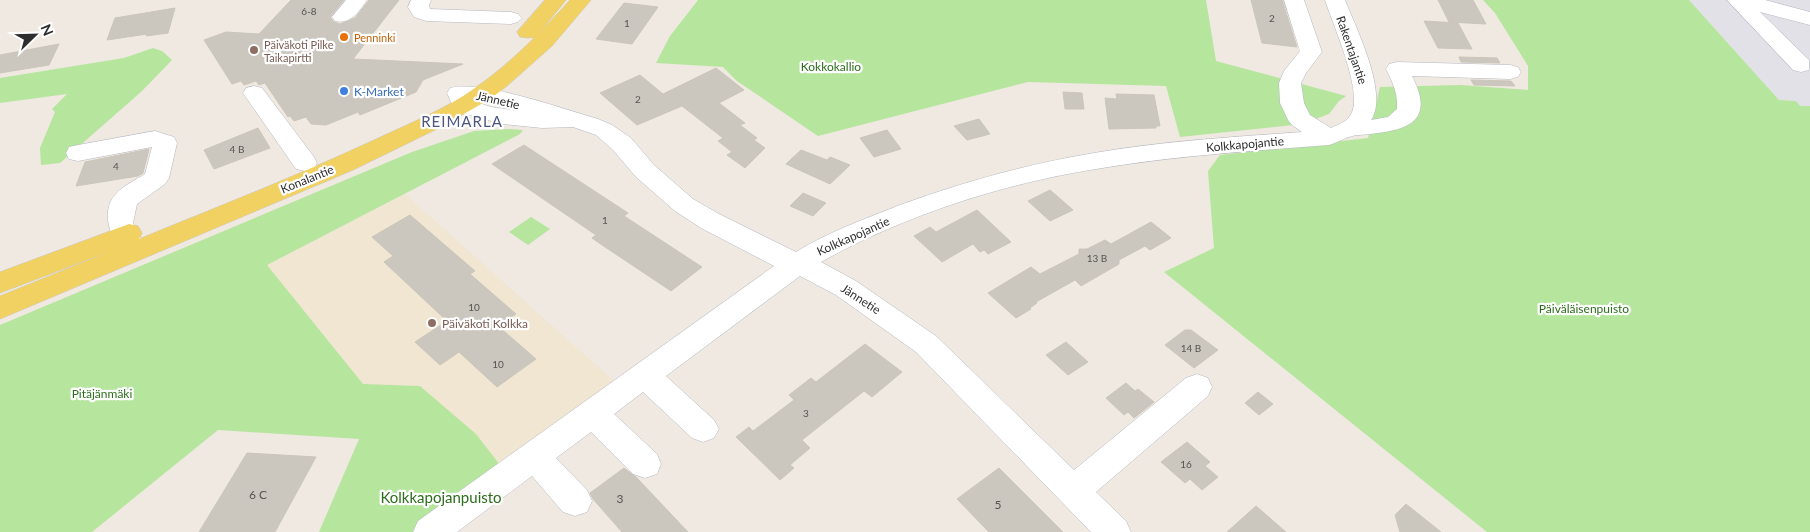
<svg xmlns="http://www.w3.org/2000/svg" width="1810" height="532" viewBox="0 0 1810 532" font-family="Lato,sans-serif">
	<rect width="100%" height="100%" fill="#efe9e1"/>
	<polygon fill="#e3e1e8" points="1689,0 1810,0 1810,106 1799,106 1796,101 1779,100"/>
	<polygon fill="#f0e6d1" points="405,194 614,381 500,465 476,434 420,386 363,384 267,265"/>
	<g fill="#b6e59e">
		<polygon points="698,0 1206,0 1216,61 1346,96 1339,101 1329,114 1302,124 1180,137 1166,86 1028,82 818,136 737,81 723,67 656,63 670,36"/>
		<polygon points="1483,0 1689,0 1779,100 1796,101 1800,106 1810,106 1810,532 1487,532 1164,272 1214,248 1208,171 1220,155 1368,138 1380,87 1460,85 1528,90 1528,66 1495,13"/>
		<polygon points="153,48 162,51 172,60 142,91 60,163 41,165 40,148 55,112 52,109 67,94 0,103 0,78 124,58"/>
		<polygon points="509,129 523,130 520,134 267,265 363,384 420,386 476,434 500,465 449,532 319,532 359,439 218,430 92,532 0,532 0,325 412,152 474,131"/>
		<polygon points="531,217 550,229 528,245 509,232"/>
	</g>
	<g fill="#cbc7bf" stroke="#cbc5ba">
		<polygon points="291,0 344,0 330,17 334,22 340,24 355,18 369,0 399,0 353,59 463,64 423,80 416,92 360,115 358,112 326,125 311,124 306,117 294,121 290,116 288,117 265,83 259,85 256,81 244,85 241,81 232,84 204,40 226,32 259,34"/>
		<polygon points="1251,0 1282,0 1297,47 1262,43"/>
		<polygon points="1438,0 1473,0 1486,24 1449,22"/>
		<polygon points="624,3 658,7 632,44 596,39"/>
		<polygon points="175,8 168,33 146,36 147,34 107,40 115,18"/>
		<polygon points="1424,21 1458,23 1472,49 1438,48"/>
		<polygon points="59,44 49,65 0,73 0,55"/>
		<polygon points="1459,57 1497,58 1500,63 1461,62"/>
		<polygon points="716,68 744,90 719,103 745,123 740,125 757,138 754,140 765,148 745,168 727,155 732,152 718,141 723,138 682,106 637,125 600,93 640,75 663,94"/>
		<polygon points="1471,80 1511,81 1515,86 1474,85"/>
		<polygon points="1063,92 1082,93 1084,109 1065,109"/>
		<polygon points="1116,94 1154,95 1160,126 1156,126 1156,128 1109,129 1105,98 1117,99"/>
		<polygon points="979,119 990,134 967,140 954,126"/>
		<polygon points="258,128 270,148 214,169 204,150"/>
		<polygon points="887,130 901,149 874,157 860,138"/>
		<polygon points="524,145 628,213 624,216 702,267 671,291 602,245 592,238 596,235 492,164"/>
		<polygon points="149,149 143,173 138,176 76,186 85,162"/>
		<polygon points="801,150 827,160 830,157 850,165 830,184 786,164"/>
		<polygon points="1050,190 1073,210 1050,221 1028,201"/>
		<polygon points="803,193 826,203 813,216 790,206"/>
		<polygon points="977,210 1011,242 988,254 984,250 980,252 973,244 942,262 914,236 930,227 936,232"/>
		<polygon points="410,215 475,271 470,274 516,314 498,326 536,359 497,387 459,352 440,365 415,342 447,321 384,262 393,256 372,237"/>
		<polygon points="1151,222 1171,238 1150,250 1145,246 1119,260 1119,264 1081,286 1075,280 1036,302 1037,303 1030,308 1031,309 1016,318 988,293 1031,267 1040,274 1079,254 1079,249 1087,249 1105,240 1111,244"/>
		<polygon points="1185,330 1191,330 1218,350 1194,368 1165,345"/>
		<polygon points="1066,342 1088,362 1068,375 1046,355"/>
		<polygon points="865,344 902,372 872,397 864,391 802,440 810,448 790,465 794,468 780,480 736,437 749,427 753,431 794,400 789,395 811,378 816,382"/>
		<polygon points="1126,383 1135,391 1138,389 1154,402 1134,418 1128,412 1124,415 1106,398"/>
		<polygon points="1258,392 1273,404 1259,415 1245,403"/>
		<polygon points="1187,442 1210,462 1205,466 1218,477 1202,490 1190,479 1185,483 1161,462"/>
		<polygon points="247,453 316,457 275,532 199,532"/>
		<polygon points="624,468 636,477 688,532 622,532 593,499 590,493"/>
		<polygon points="999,468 1063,532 989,532 957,499"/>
		<polygon points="1406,504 1441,532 1400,532 1395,515"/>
		<polygon points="1256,506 1286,532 1227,532"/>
	</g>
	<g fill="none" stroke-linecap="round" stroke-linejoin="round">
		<defs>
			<g id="minor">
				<path d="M346,0h21c-8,12 -17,25 -32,21l-3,-4z"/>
				<polygon points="411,0 431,0 429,5 430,9 511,12 518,14 522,18 518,22 511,24 426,21 414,17 408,7"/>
				<path d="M1284,0h20l18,52 -16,21 -5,10 3,20 6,12 21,13c8,-4 17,-6 21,-16 10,-23 -19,-87 -27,-112h20c11,28 44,94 26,120l17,-3 9,-8c1,-15 -4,-26 -11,-40l3,-5 8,-2 113,3 8,2 3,5 -3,5 -8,2 -98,-3c27,52 -14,55 -53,59 -10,0 -20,7 -30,10 -78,6 -156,11 -233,24 -94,15 -191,46 -275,93l35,19 80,55 138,134 112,-92 11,-4 11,4 4,9 -4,9 -112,96 30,29 5,11h-40l-175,-180 -80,-57 -36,-19 -134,100 48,44 5,9 -5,9 -11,4 -11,-4 -49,-46 -29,22 43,40 4,10 -4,10 -12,4 -12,-4 -42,-42 -35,26 31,32 5,11 -5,11 -12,4 -12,-4 -31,-36 -75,56h-44l5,-11 356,-255 -73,-38 -26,-17 -39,-34 -23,-27 -17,-15 -23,-8 -31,1 -39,-4 -48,-13 -8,-18 3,-5c33,-8 113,21 148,31l14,6 19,13 23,27 39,34 26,15 77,38c32,-20 69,-33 104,-47 63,-23 128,-41 194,-52 69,-12 139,-16 208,-21l-10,-7 -4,-5 -8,-17 -1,-20 5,-12 16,-20zM473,101h8l37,10 -27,-4z"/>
				<polygon points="1727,0 1765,0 1810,12 1810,25 1760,12 1809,60 1809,70 1801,72 1793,70"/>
				<polygon points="254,86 262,88 314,157 317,163 314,169 305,171 296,169 243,93 246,88"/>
				<path d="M155,131l19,6 3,6 -8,35 -4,6 -28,20 -4,19 14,28 -4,7 -10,3 -10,-3c-10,-18 -24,-44 -8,-63 7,-9 21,-15 30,-21l7,-27 -74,14 -9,-2 -3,-6 3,-6 9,-2z"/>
			</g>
			<g id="major">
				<polygon points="545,0 566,0 536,37 528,38 520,37 517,32"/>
				<path d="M570,0h21l-39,46 -45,40 -17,13 -49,28 -88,43 -353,149v-23l111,-45 -111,42v-21l129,-48 9,2 4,7 -3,6c78,-32 158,-63 235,-99 34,-16 70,-30 101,-52 36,-25 66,-56 95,-88z"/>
			</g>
		</defs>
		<use href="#minor" stroke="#b4b7c1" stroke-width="1"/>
		<use href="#major" stroke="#c9c9c9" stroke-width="1"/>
		<use href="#minor" fill="#fff" fill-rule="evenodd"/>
		<use href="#major" fill="#f2d163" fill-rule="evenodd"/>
	</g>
	<circle fill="#e8710a" stroke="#fff" stroke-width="2" cx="344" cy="37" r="5"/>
	<g fill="#8d6e63" stroke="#fff" stroke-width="2">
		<circle cx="254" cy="50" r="5"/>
		<circle cx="432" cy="323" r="5"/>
	</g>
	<circle fill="#3f7fe0" stroke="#fff" stroke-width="2" cx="344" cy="91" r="5"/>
	<g text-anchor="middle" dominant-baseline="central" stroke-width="4.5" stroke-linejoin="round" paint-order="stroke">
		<g font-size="10" fill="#555452">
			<text x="309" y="11">6-8</text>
			<text x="1272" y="18">2</text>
			<text x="627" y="23">1</text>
			<text x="638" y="99">2</text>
			<text x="237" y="149">4 B</text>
			<text x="116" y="166">4</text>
			<text x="605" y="220">1</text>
			<text x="1097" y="258">13 B</text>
			<text x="474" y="307">10</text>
			<text x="1191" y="348">14 B</text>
			<text x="498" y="364">10</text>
			<text x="806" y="413">3</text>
			<text x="1186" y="464">16</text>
		</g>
		<g font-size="11" fill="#c56008" stroke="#fff" text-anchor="start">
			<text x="354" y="37">Penninki</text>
		</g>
		<g font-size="11" fill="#785e54" stroke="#fff" text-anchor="start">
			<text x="264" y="44">Päiväkoti Pilke<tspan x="264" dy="13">Taikapirtti</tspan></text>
		</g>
		<g font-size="12" fill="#2e2e2e" stroke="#fff">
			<text transform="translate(1352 50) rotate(71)">Rakentajantie</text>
			<text transform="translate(498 100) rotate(13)">Jännetie</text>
			<text transform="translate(1245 144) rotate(-5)">Kolkkapojantie</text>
			<text transform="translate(307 179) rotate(-22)">Konalantie</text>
			<text transform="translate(853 236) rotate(-24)">Kolkkapojantie</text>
			<text transform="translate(861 299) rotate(33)">Jännetie</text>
		</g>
		<g font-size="12" fill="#2c6e1b" stroke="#fff">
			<text x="831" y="66">Kokkokallio</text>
			<text x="1584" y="308">Päiväläisenpuisto</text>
			<text x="102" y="393">Pitäjänmäki</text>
		</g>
		<g font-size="12" fill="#366cbe" stroke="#fff" text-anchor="start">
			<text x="354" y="91">K-Market</text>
		</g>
		<g font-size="12" fill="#785e54" stroke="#fff" text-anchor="start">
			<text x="442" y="323">Päiväkoti Kolkka</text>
		</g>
		<g font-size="12" fill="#555452">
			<text x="258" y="494">6 C</text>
			<text x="620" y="498">3</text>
			<text x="998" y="504">5</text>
		</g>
		<g font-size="15" letter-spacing="1" fill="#4d5680" stroke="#fff">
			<text x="462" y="121">REIMARLA</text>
		</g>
		<g font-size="15" fill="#2c6e1b" stroke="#fff">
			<text x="441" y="497">Kolkkapojanpuisto</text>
		</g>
	</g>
	<g transform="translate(35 35) rotate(67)" stroke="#ffffff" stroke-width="4" paint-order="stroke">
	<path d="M0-4L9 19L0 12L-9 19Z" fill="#2e2e2e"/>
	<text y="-8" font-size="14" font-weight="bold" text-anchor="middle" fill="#2e2e2e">N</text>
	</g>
</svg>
